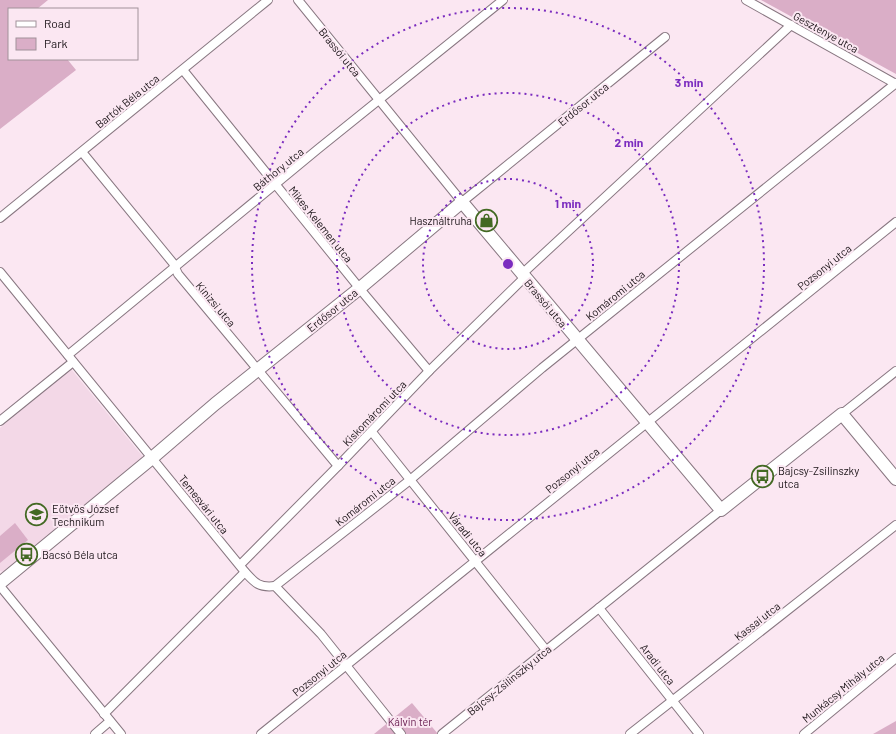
<svg xmlns="http://www.w3.org/2000/svg" width="896" height="734" viewBox="0 0 896 734" font-family="Barlow,sans-serif">
	<rect width="100%" height="100%" fill="#fbe7f2"/>
	<polygon fill="#f3d8e7" points="71,369 143,457 4,572 0,571 0,428"/>
	<g fill="#daaec7">
		<polygon points="0,0 48,0 37,9 9,9 9,59 67,59 76,70 0,129"/>
		<polygon points="761,0 896,0 896,74"/>
		<polygon points="15,523 28,540 0,563 0,536"/>
		<polygon points="412,703 438,734 374,734"/>
		<polygon points="896,721 896,734 873,734"/>
	</g>
	<g fill="none" stroke-linecap="round" stroke-linejoin="round">
		<defs>
			<g id="street">
				<polyline points="298,0 462,202 665,37"/>
				<polyline points="746,0 896,84"/>
				<polyline points="183,70 365,295 429,371"/>
				<polyline points="82,152 173,263 178,274 338,466"/>
				<polyline points="0,218 268,0"/>
				<path d="M0,272l245,300c10,11 14,16 30,14l46,48 80,100"/>
				<polyline points="522,274 791,25"/>
				<polyline points="68,355 318,149 503,0"/>
				<polyline points="842,414 896,371"/>
				<polyline points="0,421 73,362"/>
				<polyline points="372,432 546,650"/>
				<polyline points="240,565 338,466 429,371 525,277"/>
				<polyline points="0,586 121,734"/>
				<polyline points="275,586 410,480 542,368 896,83"/>
				<polyline points="599,608 699,734"/>
				<polyline points="104,714 245,572"/>
				<polyline points="95,734 110,721"/>
				<polyline points="261,734 896,222"/>
				<polyline points="442,734 721,510"/>
				<polyline points="630,734 896,525"/>
				<polyline points="804,734 896,658"/>
			</g>
			<polyline id="secondary" points="0,583 152,458 215,404 360,288 462,202 721,510 842,414 896,479"/>
		</defs>
		<use href="#street" stroke="#887781" stroke-width="10"/>
		<use href="#secondary" stroke="#887781" stroke-width="14"/>
		<use href="#street" stroke="#fff" stroke-width="8"/>
		<use href="#secondary" stroke="#fff" stroke-width="12"/>
	</g>
	<g fill="none" stroke="#7b2cbf" stroke-width="2" stroke-dasharray="2 4">
		<circle cx="508" cy="264" r="85"/>
		<circle cx="508" cy="264" r="171"/>
		<circle cx="508" cy="264" r="256"/>
	</g>
	<defs>
		<symbol id="shop-ring" viewBox="-11 -11 22 22"><circle r="9.5" fill="#fbe7f2" stroke="#436923" stroke-width="1.5"/><path d="M-5-2.5h2.3a2.7 3.5 0 0 1 5.4 0H5L5.5 6h-11ZM-1.5-2.5h3a1.5 2.3 0 0 0-3 0Z" fill="#436923"/></symbol>
		<symbol id="bus-ring" viewBox="-11 -11 22 22"><circle r="9.5" fill="#fbe7f2" stroke="#436923" stroke-width="1.5"/><path d="M-5-6H5V4H4V6H2V4H-2V6H-4V4H-5ZM-3.5-4V0h7V-4ZM-3.5 1.2v1.5H-2V1.2ZM2 1.2v1.5H3.5V1.2Z" fill="#436923"/></symbol>
		<symbol id="school-ring" viewBox="-11 -11 22 22"><circle r="9.5" fill="#fbe7f2" stroke="#436923" stroke-width="1.5"/><path d="M0-5L7-2L0 1L-7-2ZM-4 1L0 2.5L4 1V4Q0 6-4 4Z" fill="#436923"/></symbol>
	</defs>
	<g fill-rule="evenodd">
		<use href="#shop-ring" x="474" y="208" width="25" height="25"/>
		<use href="#bus-ring" x="750" y="464" width="25" height="25"/>
		<use href="#school-ring" x="24" y="502" width="25" height="25"/>
		<use href="#bus-ring" x="14" y="542" width="25" height="25"/>
	</g>
	<g text-anchor="middle" dominant-baseline="central" stroke-width="4" stroke-linejoin="round" paint-order="stroke">
		<g font-size="11" fill="#1a1317" stroke="#fbe7f2">
			<text transform="translate(826 32) rotate(29)">Gesztenye utca</text>
			<text transform="translate(340 52) rotate(51)">Brassói utca</text>
			<text transform="translate(127 101) rotate(-39)">Bartók Béla utca</text>
			<text transform="translate(583 104) rotate(-39)">Erdősor utca</text>
			<text transform="translate(278 169) rotate(-39)">Báthory utca</text>
			<text transform="translate(321 224) rotate(51)">Mikes Kelemen utca</text>
			<text transform="translate(824 267) rotate(-39)">Pozsonyi utca</text>
			<text transform="translate(615 295) rotate(-39)">Komáromi utca</text>
			<text transform="translate(546 303) rotate(50)">Brassói utca</text>
			<text transform="translate(216 304) rotate(50)">Kinizsi utca</text>
			<text transform="translate(332 310) rotate(-39)">Erdősor utca</text>
			<text transform="translate(374 413) rotate(-46)">Kiskomáromi utca</text>
			<text transform="translate(572 470) rotate(-39)">Pozsonyi utca</text>
			<text transform="translate(365 501) rotate(-38)">Komáromi utca</text>
			<text transform="translate(204 504) rotate(51)">Temesvári utca</text>
			<text transform="translate(468 534) rotate(51)">Váradi utca</text>
			<text transform="translate(757 621) rotate(-38)">Kassai utca</text>
			<text transform="translate(658 664) rotate(52)">Aradi utca</text>
			<text transform="translate(319 673) rotate(-39)">Pozsonyi utca</text>
			<text transform="translate(509 680) rotate(-39)">Bajcsy-Zsilinszky utca</text>
			<text transform="translate(843 688) rotate(-39)">Munkácsy Mihály utca</text>
		</g>
		<g font-size="11" fill="#1a1317" stroke="#fbe7f2" text-anchor="start">
			<text x="472" y="220" text-anchor="end">Használtruha</text>
			<text x="778" y="470">Bajcsy-Zsilinszky<tspan x="778" dy="13">utca</tspan></text>
			<text x="52" y="508">Eötvös József<tspan x="52" dy="13">Technikum</tspan></text>
			<text x="42" y="554">Bacsó Béla utca</text>
		</g>
		<g font-size="11" fill="#681d50" stroke="#fbe7f2">
			<text x="410" y="721">Kálvin tér</text>
		</g>
	</g>
	<circle cx="508" cy="264" r="6" fill="#7b2cbf" stroke="#fbe7f2" stroke-width="2"/>
	<g font-size="12" text-anchor="middle" font-weight="bold" fill="#7b2cbf" stroke="#fbe7f2" stroke-width="4" stroke-linejoin="round" paint-order="stroke">
		<text x="689" y="87">3 min</text>
		<text x="629" y="147">2 min</text>
		<text x="568" y="208">1 min</text>
	</g>
	<rect x="8" y="8" width="130" height="52" fill="#fbe7f2" stroke="#a1929a"/>
	<rect x="16" y="21" width="20" height="6" fill="#ffffff" stroke="#a1929a"/>
	<text x="44" y="28" font-size="12" fill="#1a1317">Road</text>
	<rect x="16" y="38" width="20" height="12" fill="#daaec7" stroke="#a1929a"/>
	<text x="44" y="48" font-size="12" fill="#1a1317">Park</text>
</svg>
